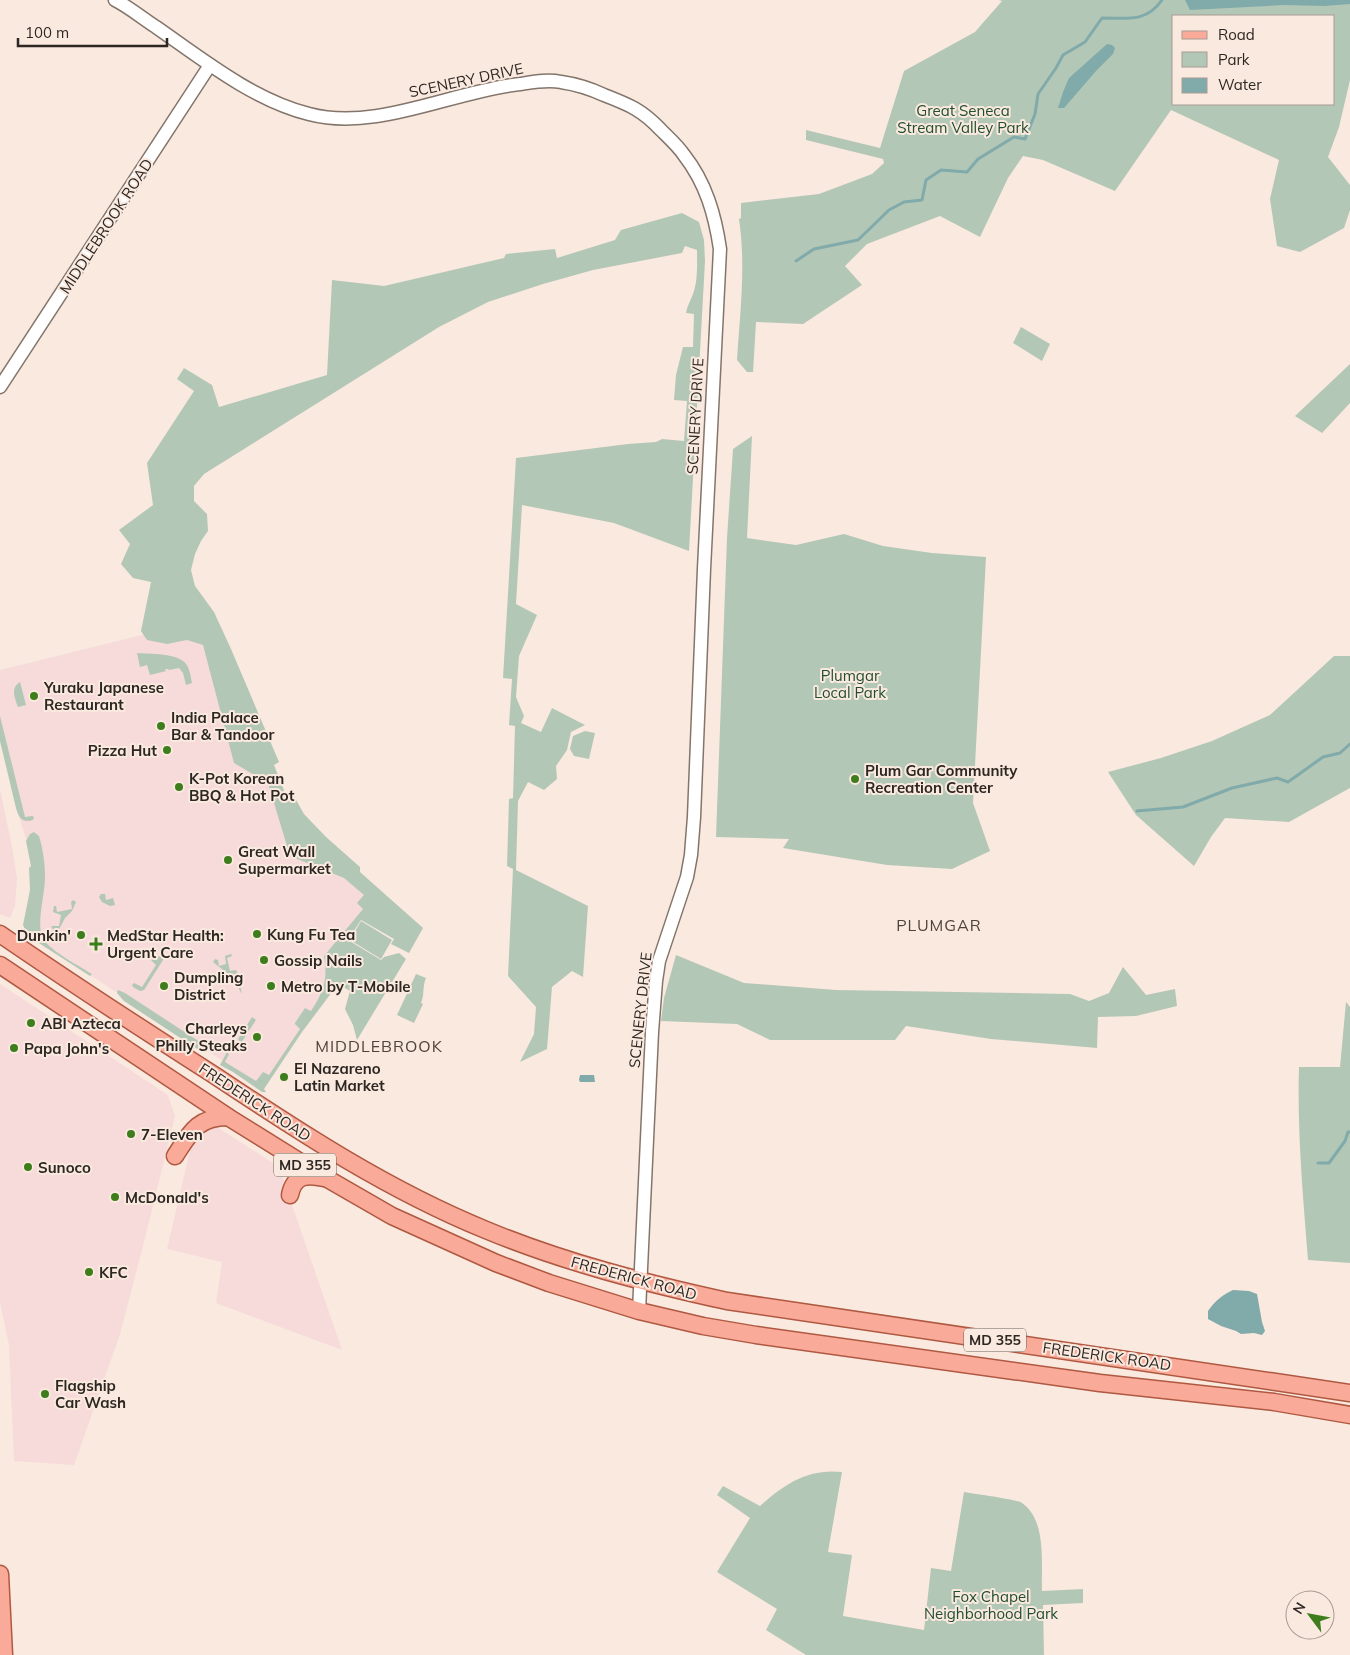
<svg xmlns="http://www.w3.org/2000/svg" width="1350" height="1655" viewBox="0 0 1350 1655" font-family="Mulish,sans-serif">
	<rect width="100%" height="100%" fill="#fae9de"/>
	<g fill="#f6dbda">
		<polygon points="207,619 295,834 374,896 328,952 336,974 263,1087 28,935 31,866 27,842 18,814 0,736 0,670"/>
		<polygon points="0,789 12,847 17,879 15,905 10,918 0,914"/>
		<polygon points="0,984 168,1095 175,1116 141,1254 120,1334 74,1465 14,1461 9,1345 0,1302"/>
		<polygon points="214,1125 279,1167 342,1350 216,1303 222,1262 167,1249 193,1138"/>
	</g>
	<g fill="#b3c7b7" fill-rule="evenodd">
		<path d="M999,0h351v80l-11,47 -11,30 22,28v25l-6,18 -44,24 -23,-6 -7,-47 9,-39 -108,-50 -56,81 -72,-31 -20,-4 -15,22 -28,59 -40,-21 -73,28 -22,22 17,19 -59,39 -47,-2 -3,50h-6l-10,-12c3,-46 9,-95 2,-141l2,-1v-15l78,-9 53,-20 12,-11 -1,-4 -77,-19v-10l74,18 24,-77 71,-39 27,-31zM1174,16h160v88h-160z"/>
		<path d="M682,213l17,9 5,18 1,21 -16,290 -75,-28 -92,-18 -6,99 21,11 -18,41 -3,41 8,19 -3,7 20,9 11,-24 33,17 -14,7 -4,18 -11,16 1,13 -13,11 -16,-8 -10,19 -2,69 72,36 -5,71 -11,-6 -20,16 -5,62 -27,13 14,-28 2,-27 -28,-31 5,-107 -6,-3 2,-67 4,-1 2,-72 -6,-1 3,-46 -9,-1 13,-220 112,-14 28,-2 6,-3 22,2 3,-40 -13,-1 2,-25 7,-28h10l1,-33 -8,-1c2,-9 4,-11 7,-19 5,-13 4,-30 4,-44l-12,-4 -3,7 -89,17 -50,14 -55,18 -49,25 -235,147 -10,12v15l13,13 1,17 -7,10 -6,13 -4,16 4,16 19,26 17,37 48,113 -5,3 11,28 6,-2 13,23 22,23 34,30v5l63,56 -14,25 -18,-9 3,-5 -33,-19 -13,20 33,20 3,-3 15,-4 7,6 -49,81 -4,-15 -8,-16 5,-18 -12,-7 -36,48 -38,57 2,3h-4l-29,-20 -13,-7 7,-13 2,2 -4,8 31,19 7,-9 6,3 31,-46 -5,-5v-1l10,-15 6,3c13,-20 17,-32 13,-55l39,-47 -6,-6 7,-8 -20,-17 -54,-22 -22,-73 -34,-20 -31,-118 -16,-5 -20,4 -20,-4 -6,-9 10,-49 -18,-4 -12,-14 9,-20 -11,-14 34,-25 -6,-42 47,-72 -17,-12 7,-11 28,17 7,22 108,-32 5,-95 52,6 120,-28 2,-4 49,-5 2,9 58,-18 6,-10z"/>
		<polygon points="1021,327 1050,344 1042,361 1013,343"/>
		<polygon points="1350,364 1350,403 1322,433 1295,416"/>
		<polygon points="752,436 747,538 796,545 844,534 883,546 932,553 986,557 973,803 990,851 952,869 887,865 783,848 789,839 716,837 727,538 733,449"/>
		<path d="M137,653c12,1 42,0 49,11 4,5 5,14 6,19l-6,2 -3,-12 -4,-5 -10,2 -1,-1h-3l1,2 -16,4 -3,-10 -7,2z"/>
		<polygon points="1334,656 1350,656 1350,788 1289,822 1225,818 1211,837 1194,866 1136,815 1108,772 1161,758 1212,741 1270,715"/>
		<path d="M20,682l6,23 -8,2c-3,-9 -8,-19 2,-25z"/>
		<path d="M0,716l25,101 7,-1 2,1 -1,3c-11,3 -14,-2 -17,-12l-16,-67z"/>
		<polygon points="585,731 595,733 589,759 574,756 570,749 573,736"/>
		<path d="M34,832l5,4c4,13 6,28 6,42 0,17 -10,49 -1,62 7,11 35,26 48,34l-2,2 -62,-40 -5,-11 7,-35 -1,-22 2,-2 -5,-25 4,-7z"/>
		<polygon points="101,894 105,894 106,900 113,898 115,905 110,906 102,902 99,897"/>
		<polygon points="73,900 76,902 72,911 65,918 57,933 55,933 51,926 59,926 61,915 53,912 54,906 56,906 57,912 72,909 71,902"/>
		<polygon points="361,921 392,940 381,959 350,940"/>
		<polygon points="231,954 232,956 227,958 230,971 235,970 237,971 242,994 232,977 213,962 215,959 218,960 219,966 226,964 225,956"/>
		<polygon points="676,955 744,983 836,990 1070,994 1089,1001 1109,993 1123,967 1146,995 1175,989 1177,1006 1136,1016 1098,1017 1097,1048 991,1039 906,1026 895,1040 770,1040 737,1024 661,1021 664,998"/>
		<polygon points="160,956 163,957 163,960 144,990 140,991 133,987 132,985 134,983 142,987 156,965 151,960"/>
		<path d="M416,974l10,4c-4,9 -1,16 -5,25l2,1 -9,19 -17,-8z"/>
		<polygon points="118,990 125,993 206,1046 202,1052 191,1045 124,1001 117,993"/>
		<path d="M1346,1002l4,5v256l-42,-3c-5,-64 -11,-129 -9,-193h41z"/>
		<polygon points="252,1017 256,1020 241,1043 238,1039"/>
		<path d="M842,1472l-14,80 24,3 -9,61 81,14 7,-62 20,3 13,-79c10,2 52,7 58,11 25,17 19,61 20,88l41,-2v14l-40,2 1,50h-238l-40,-25 11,-21 -60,-37 33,-54 -33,-23 6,-9 37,20c23,-21 48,-38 82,-34z"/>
	</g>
	<g fill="#81aaaa">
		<polygon points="1185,0 1350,0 1350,4 1324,6 1284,5 1190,10"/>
		<polygon points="1107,44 1112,45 1115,48 1113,54 1096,71 1064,108 1058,108 1063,92 1069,78"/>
		<polygon points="580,1075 594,1075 595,1082 580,1082 579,1080"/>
		<path d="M1233,1290l16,1 8,3 5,28 3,9 -3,4 -8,-2 -13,1 -5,-3 -15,-5 -13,-7v-8c7,-10 14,-16 25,-21z"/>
	</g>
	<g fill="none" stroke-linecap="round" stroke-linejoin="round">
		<g stroke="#81aaaa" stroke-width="3">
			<path d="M796,261l18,-12 44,-9 31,-30 15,-8 18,-2 4,-20 15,-10 26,2 11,-13 36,-22 11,2 10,-25 3,-20 18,-26 7,-13 22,-13 17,-24c25,0 44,5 60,-18"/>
			<polyline points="1137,811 1183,807 1232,788 1277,778 1288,782 1323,757 1340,753 1350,744"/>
			<polyline points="1318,1163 1329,1163 1345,1141 1348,1132 1350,1132"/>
		</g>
		<defs>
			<g id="minor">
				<path d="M115,0c14,7 27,18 41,27 46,32 97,73 153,87 67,18 144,-23 211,-30 13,-2 28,-5 41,-2 14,2 30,7 43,13 26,10 38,15 57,35 8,8 17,16 23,25 22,28 31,60 36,94l-16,320 -10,248 -3,38 -4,22 -28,84 -3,20 -4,51 -13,279"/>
				<polyline points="0,387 210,65"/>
			</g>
			<g id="major">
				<path d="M0,934c70,48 142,95 214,141 87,58 174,115 272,155 77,32 159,53 241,71l623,92"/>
				<polyline points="0,965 228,1117 326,1178 392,1216 496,1263 549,1283 639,1311 703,1326 756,1335 1100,1383 1274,1402 1350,1415"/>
				<path d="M175,1156c15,-23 22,-39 53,-39"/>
				<path d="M290,1195c4,-20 17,-21 34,-17"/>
				<polyline points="0,1574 4,1655"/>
			</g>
		</defs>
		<use href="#minor" stroke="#83756b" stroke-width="15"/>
		<use href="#major" stroke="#af5842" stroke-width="19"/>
		<use href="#minor" stroke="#fff" stroke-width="12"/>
		<use href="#major" stroke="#f9aa98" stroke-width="16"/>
	</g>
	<g fill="#3e7d1b" stroke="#fae9de" stroke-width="2">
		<circle cx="34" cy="696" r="5"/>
		<circle cx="161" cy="726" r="5"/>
		<circle cx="167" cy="750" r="5"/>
		<circle cx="855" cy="779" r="5"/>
		<circle cx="179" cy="787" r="5"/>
		<circle cx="228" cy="860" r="5"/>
		<circle cx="257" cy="934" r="5"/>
		<circle cx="81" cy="935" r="5"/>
		<path d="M93.5 936.5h5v5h5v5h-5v5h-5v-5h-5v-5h5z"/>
		<circle cx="264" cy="960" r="5"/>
		<circle cx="164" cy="986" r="5"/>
		<circle cx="271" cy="986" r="5"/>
		<circle cx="31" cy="1023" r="5"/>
		<circle cx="257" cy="1037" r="5"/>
		<circle cx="14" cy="1048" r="5"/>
		<circle cx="284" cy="1077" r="5"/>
		<circle cx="131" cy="1134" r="5"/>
		<circle cx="28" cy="1167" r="5"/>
		<circle cx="115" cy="1197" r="5"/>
		<circle cx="89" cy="1272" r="5"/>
		<circle cx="45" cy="1394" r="5"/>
	</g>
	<g text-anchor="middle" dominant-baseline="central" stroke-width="4" stroke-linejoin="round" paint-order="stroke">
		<g fill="#fae9de" stroke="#6a615b" stroke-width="1">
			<rect x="274" y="1153.5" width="62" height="23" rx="4"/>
			<rect x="964" y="1328.5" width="62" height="23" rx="4"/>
		</g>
		<g font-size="14" font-weight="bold" fill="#2d2723">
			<text x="305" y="1165">MD 355</text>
			<text x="995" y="1340">MD 355</text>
		</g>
		<g font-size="15" fill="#2d2723" stroke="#fae9de">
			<text transform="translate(466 80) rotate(-12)">SCENERY DRIVE</text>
			<text transform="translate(106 226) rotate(-57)">MIDDLEBROOK ROAD</text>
			<text transform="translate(695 416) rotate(-87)">SCENERY DRIVE</text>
			<text transform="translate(640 1010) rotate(-84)">SCENERY DRIVE</text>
			<text transform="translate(255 1102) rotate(33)">FREDERICK ROAD</text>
			<text transform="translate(634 1278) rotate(15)">FREDERICK ROAD</text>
			<text transform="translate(1107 1356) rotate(8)">FREDERICK ROAD</text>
		</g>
		<g font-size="15" fill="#204e2e" stroke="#fae9de">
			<text x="963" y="110">Great Seneca<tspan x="963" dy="17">Stream Valley Park</tspan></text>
			<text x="850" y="675">Plumgar<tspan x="850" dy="17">Local Park</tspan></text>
			<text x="991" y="1596">Fox Chapel<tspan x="991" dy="17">Neighborhood Park</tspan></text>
		</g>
		<g font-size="15" font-weight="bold" fill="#2d2723" stroke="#fae9de" text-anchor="start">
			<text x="44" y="687">Yuraku Japanese<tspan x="44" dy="17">Restaurant</tspan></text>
			<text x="171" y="717">India Palace<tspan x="171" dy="17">Bar &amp; Tandoor</tspan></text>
			<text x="157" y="750" text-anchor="end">Pizza Hut</text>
			<text x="865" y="770">Plum Gar Community<tspan x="865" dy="17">Recreation Center</tspan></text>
			<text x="189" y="778">K-Pot Korean<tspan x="189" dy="17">BBQ &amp; Hot Pot</tspan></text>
			<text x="238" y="851">Great Wall<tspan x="238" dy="17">Supermarket</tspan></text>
			<text x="267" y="934">Kung Fu Tea</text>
			<text x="71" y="935" text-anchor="end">Dunkin'</text>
			<text x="107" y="935">MedStar Health:<tspan x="107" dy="17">Urgent Care</tspan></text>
			<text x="274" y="960">Gossip Nails</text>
			<text x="174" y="977">Dumpling<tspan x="174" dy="17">District</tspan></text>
			<text x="281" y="986">Metro by T-Mobile</text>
			<text x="41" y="1023">ABI Azteca</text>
			<text x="247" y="1028" text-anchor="end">Charleys<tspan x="247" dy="17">Philly Steaks</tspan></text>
			<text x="24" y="1048">Papa John's</text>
			<text x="294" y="1068">El Nazareno<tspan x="294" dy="17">Latin Market</tspan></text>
			<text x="141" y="1134">7-Eleven</text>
			<text x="38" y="1167">Sunoco</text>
			<text x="125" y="1197">McDonald's</text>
			<text x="99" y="1272">KFC</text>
			<text x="55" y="1385">Flagship<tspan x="55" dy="17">Car Wash</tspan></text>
		</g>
		<g font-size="16" letter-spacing="1" fill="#4f4239" stroke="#fae9de">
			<text x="939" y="925">PLUMGAR</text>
			<text x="379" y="1046">MIDDLEBROOK</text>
		</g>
	</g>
	<rect x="1172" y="15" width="162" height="90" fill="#fae9de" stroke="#a89b93"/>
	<rect x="1182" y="31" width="25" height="8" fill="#f9aa98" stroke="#a89b93"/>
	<text x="1218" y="40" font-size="15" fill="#2d2723">Road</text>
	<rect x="1182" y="52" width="25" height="15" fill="#b3c7b7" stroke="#a89b93"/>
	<text x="1218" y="65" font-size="15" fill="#2d2723">Park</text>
	<rect x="1182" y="78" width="25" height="15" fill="#81aaaa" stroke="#a89b93"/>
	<text x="1218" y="90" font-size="15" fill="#2d2723">Water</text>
	<g transform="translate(1310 1615) rotate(302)"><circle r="24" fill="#fae9de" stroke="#a89b93"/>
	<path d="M0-4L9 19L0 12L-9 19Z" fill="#3e7d1b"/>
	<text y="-8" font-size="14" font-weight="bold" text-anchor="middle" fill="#2d2723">N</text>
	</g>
	<path d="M18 38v8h149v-8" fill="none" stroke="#2d2723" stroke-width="2.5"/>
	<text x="25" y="38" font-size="15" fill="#2d2723" stroke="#fae9de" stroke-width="4" paint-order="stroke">100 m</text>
</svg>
